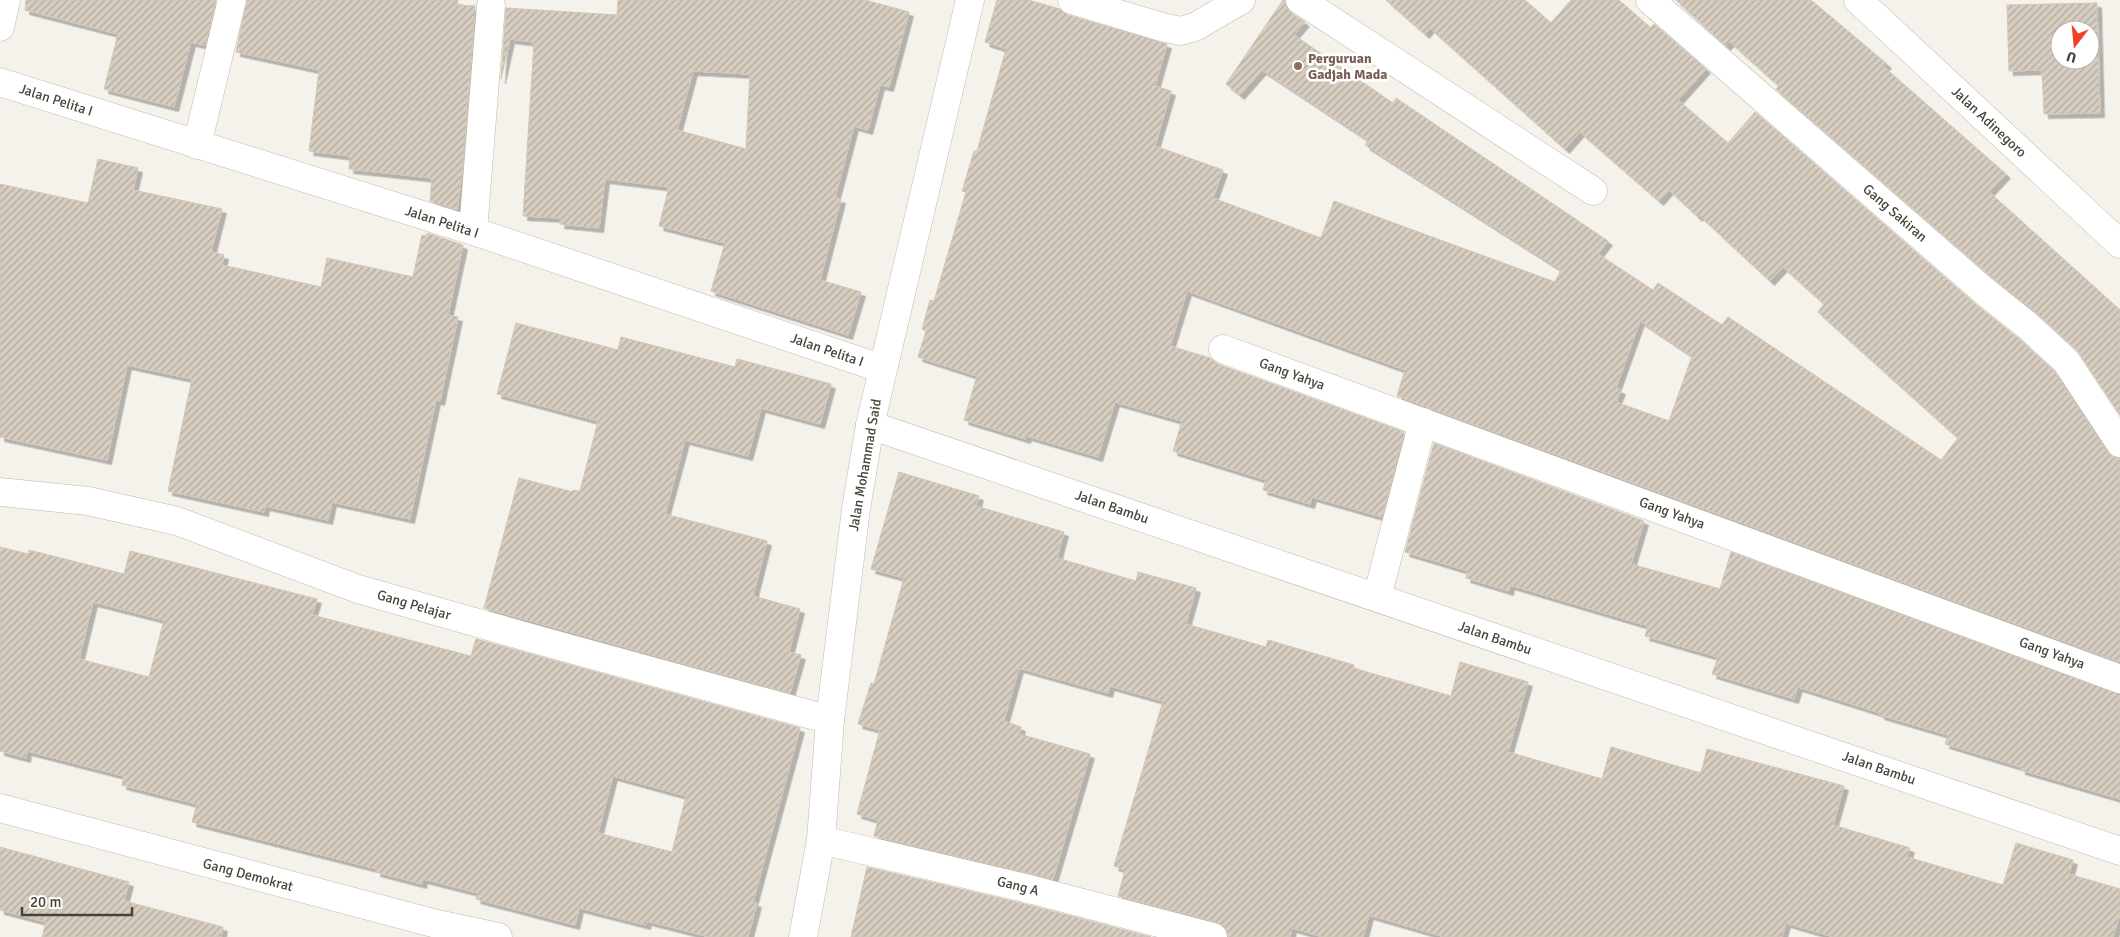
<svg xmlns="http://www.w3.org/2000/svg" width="2120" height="937" viewBox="0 0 2120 937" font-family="Signika,sans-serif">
	<defs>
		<pattern id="building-hatch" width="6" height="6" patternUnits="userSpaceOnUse" patternTransform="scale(1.25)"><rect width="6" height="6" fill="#d7cec1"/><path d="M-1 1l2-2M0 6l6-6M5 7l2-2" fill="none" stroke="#b0a99e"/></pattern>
		<filter id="shadow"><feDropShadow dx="4.5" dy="4.5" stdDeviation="0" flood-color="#0004"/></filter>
	</defs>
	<rect width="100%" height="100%" fill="#f5f2ec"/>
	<g fill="url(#building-hatch)" stroke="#d1c6b5" fill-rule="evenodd" filter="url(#shadow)">
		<polygon points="26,0 216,0 205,45 191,42 174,107 104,89 118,34 25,10"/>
		<polygon points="247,0 458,0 457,5 475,6 463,164 457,210 430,201 432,178 349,169 350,156 309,151 319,70 236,52"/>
		<path d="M618,0h247l44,12 -20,75 -9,-2 -12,45 -14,-4 -19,72 6,1 -21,81 41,12 -13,43 -137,-44 14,-48 -66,-17 10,-39 -64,-8 -6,49 -39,-4 1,-6 -38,-2 11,-174 -24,-3 -9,40 5,-71 111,7zM693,71l57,3 -4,75 -69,-19z"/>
		<path d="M997,0h31l32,9 8,6 99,29 -12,42 16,5 -16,55 68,24 -10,28 108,40 13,-37 221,81 6,-12 -196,-125 3,-5 -106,-70 -22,25 -14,-11 57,-84h2l1,7 5,6 14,9 -11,13 99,68 3,-5 212,143 -10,13 55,36 5,-7 64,42 6,-8 213,143 17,-22 -140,-126 6,-8 -41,-37 -13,14 -71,-66 -1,2 -29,-27 -10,11 -79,-69 -15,17 -135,-121 -5,6 -39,-34h139l26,23 20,-23h48l32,28 3,-4 52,45 -28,31 50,43 27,-31 218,190 44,35 37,34 53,81 6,5 7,1v204l-723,-266 8,-26 -218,-79 -17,55 40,12 8,6 186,68 -22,85 -70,-20 -2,7 -47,-14 3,-10 -93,-29 9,-30 -67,-19 -17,55 -71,-21 -1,3 -62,-19 13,-44 -59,-19 8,-26 -4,-2 8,-29 4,1 32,-109 -4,-1 12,-40h3l29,-102 -21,-7zM1640,321l52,35 -23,65 -53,-19 5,-12 -5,-2z"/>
		<polygon points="1676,0 1811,0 1887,64 1884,67 2006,174 1989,192 2120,310 2120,415 2077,350 2038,314 1993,278 1776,89 1779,86 1730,42 1726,46"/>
		<path d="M2097,3l3,110 -56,1 -2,-44 -33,1 -2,-66zM2060,30h30v30h-30z"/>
		<polygon points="98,159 138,168 133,190 222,209 211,252 224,255 222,265 321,287 327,258 413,277 422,235 427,236 427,233 463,245 448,315 458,317 440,401 436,400 410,519 332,502 328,520 265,506 264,512 168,491 192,379 127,365 107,460 0,437 0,184 88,203"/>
		<polygon points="516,323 618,350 621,337 735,367 737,359 831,384 820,424 761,408 748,456 685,440 665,514 767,541 753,596 800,609 789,652 801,655 790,693 484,608 519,478 573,492 573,490 580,491 598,421 497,394"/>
		<polygon points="1434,443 1644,521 1631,564 1720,589 1731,552 2120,694 2120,799 2021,770 2021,767 1945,744 1948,735 1880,715 1880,713 1798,687 1794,699 1712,674 1718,657 1645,636 1648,626 1510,585 1509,591 1466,578 1468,571 1405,552"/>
		<polygon points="899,472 979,496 976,506 1064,532 1057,558 1136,581 1138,572 1196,588 1186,624 1266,647 1268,640 1354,665 1353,668 1451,696 1460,662 1528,682 1508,752 1602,779 1611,747 1701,773 1707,749 1844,786 1833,825 1910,848 1907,857 2003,885 2016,843 2073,860 2069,874 2120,889 2120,914 2113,937 1834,937 1786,923 1782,937 1445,937 1369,915 1363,937 1323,937 1292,928 1290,937 1228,937 1224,926 1217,922 1118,896 1125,870 1114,866 1163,701 1110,686 1108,693 1019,668 1004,721 1021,727 1019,734 1090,754 1053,879 874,836 878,820 857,814 880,730 858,724 871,683 874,684 904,578 871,569"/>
		<path d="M0,547l28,7 1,-4 95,24 6,-23 187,48 -5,16 159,41 5,-17 324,89 -47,174 4,1 -9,34h-38l-63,-16 -1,4 -67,-17 -4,17 -99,-26 2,-6 -55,-14 -1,5 -46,-12 1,-3 -185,-47 5,-18 -75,-19 2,-9 -97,-25 -1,7 -26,-7zM93,602l71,18 -15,57 -70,-18zM613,776l73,20 -14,56 -74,-19z"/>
		<polygon points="0,847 129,882 124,901 223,927 221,937 42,937 46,922 0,910"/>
		<polygon points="867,867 1029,905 1151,937 851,937"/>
	</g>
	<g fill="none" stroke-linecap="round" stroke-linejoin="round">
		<defs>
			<g id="minor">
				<polyline points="1072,0 1162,27 1180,31 1195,27 1241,0"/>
				<polyline points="1300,0 1593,191"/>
				<polyline points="1650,0 1983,290 2027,325 2066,361 2120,443"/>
				<polyline points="1858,0 2120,244"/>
				<polyline points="0,27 6,0"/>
				<polyline points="197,145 232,0"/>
				<polyline points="473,231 491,5"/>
				<polyline points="1223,349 2120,679"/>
				<polyline points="0,492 88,501 177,521 358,589 545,642 830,720"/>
				<polyline points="1377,597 1423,422"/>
				<polyline points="0,808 437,924 498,937"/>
				<polyline points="821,840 1033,890 1213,937"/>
			</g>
			<g id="tertiary">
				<polyline points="0,82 473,231 883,369"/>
				<polyline points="870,425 2120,851"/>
				<polyline points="803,937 821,840 830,720 856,509 870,425 970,0"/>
			</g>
		</defs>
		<use href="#minor" stroke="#c1baae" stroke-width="29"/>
		<use href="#tertiary" stroke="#c1baae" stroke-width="29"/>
		<use href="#minor" stroke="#fff" stroke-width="28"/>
		<use href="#tertiary" stroke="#fff" stroke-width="28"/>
	</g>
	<circle fill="#8d6e63" stroke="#fff" stroke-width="2" cx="1298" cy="66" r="5"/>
	<g text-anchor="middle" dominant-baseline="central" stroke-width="5" stroke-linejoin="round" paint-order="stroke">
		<g font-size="14" font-weight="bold" fill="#785e54" stroke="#fff" text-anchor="start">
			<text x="1308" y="58">Perguruan<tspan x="1308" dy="16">Gadjah Mada</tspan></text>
		</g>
		<g font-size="14" fill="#4a4339" stroke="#fff">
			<text transform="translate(56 100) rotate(18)">Jalan Pelita I</text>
			<text transform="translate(1989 122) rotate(43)">Jalan Adinegoro</text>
			<text transform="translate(1895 213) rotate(41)">Gang Sakiran</text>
			<text transform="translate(442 222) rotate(18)">Jalan Pelita I</text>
			<text transform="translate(827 350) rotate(19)">Jalan Pelita I</text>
			<text transform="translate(1292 374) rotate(20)">Gang Yahya</text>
			<text transform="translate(865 465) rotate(-80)">Jalan Mohammad Said</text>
			<text transform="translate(1112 507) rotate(19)">Jalan Bambu</text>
			<text transform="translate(1672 513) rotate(20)">Gang Yahya</text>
			<text transform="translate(414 605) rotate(16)">Gang Pelajar</text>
			<text transform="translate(1495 638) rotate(19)">Jalan Bambu</text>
			<text transform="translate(2052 653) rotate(20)">Gang Yahya</text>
			<text transform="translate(1879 768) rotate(19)">Jalan Bambu</text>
			<text transform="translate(248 875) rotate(15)">Gang Demokrat</text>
			<text transform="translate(1018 886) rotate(14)">Gang A</text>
		</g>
	</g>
	<g transform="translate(2075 45) rotate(196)"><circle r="24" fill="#ffffff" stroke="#b7b4b0"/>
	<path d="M0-4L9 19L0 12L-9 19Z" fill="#f34025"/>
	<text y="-8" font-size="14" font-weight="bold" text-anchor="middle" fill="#4a4339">U</text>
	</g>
	<path d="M22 907v8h110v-8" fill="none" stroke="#4a4339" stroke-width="2.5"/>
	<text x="30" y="907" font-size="15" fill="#4a4339" stroke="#ffffff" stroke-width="4" paint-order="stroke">20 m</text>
</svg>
